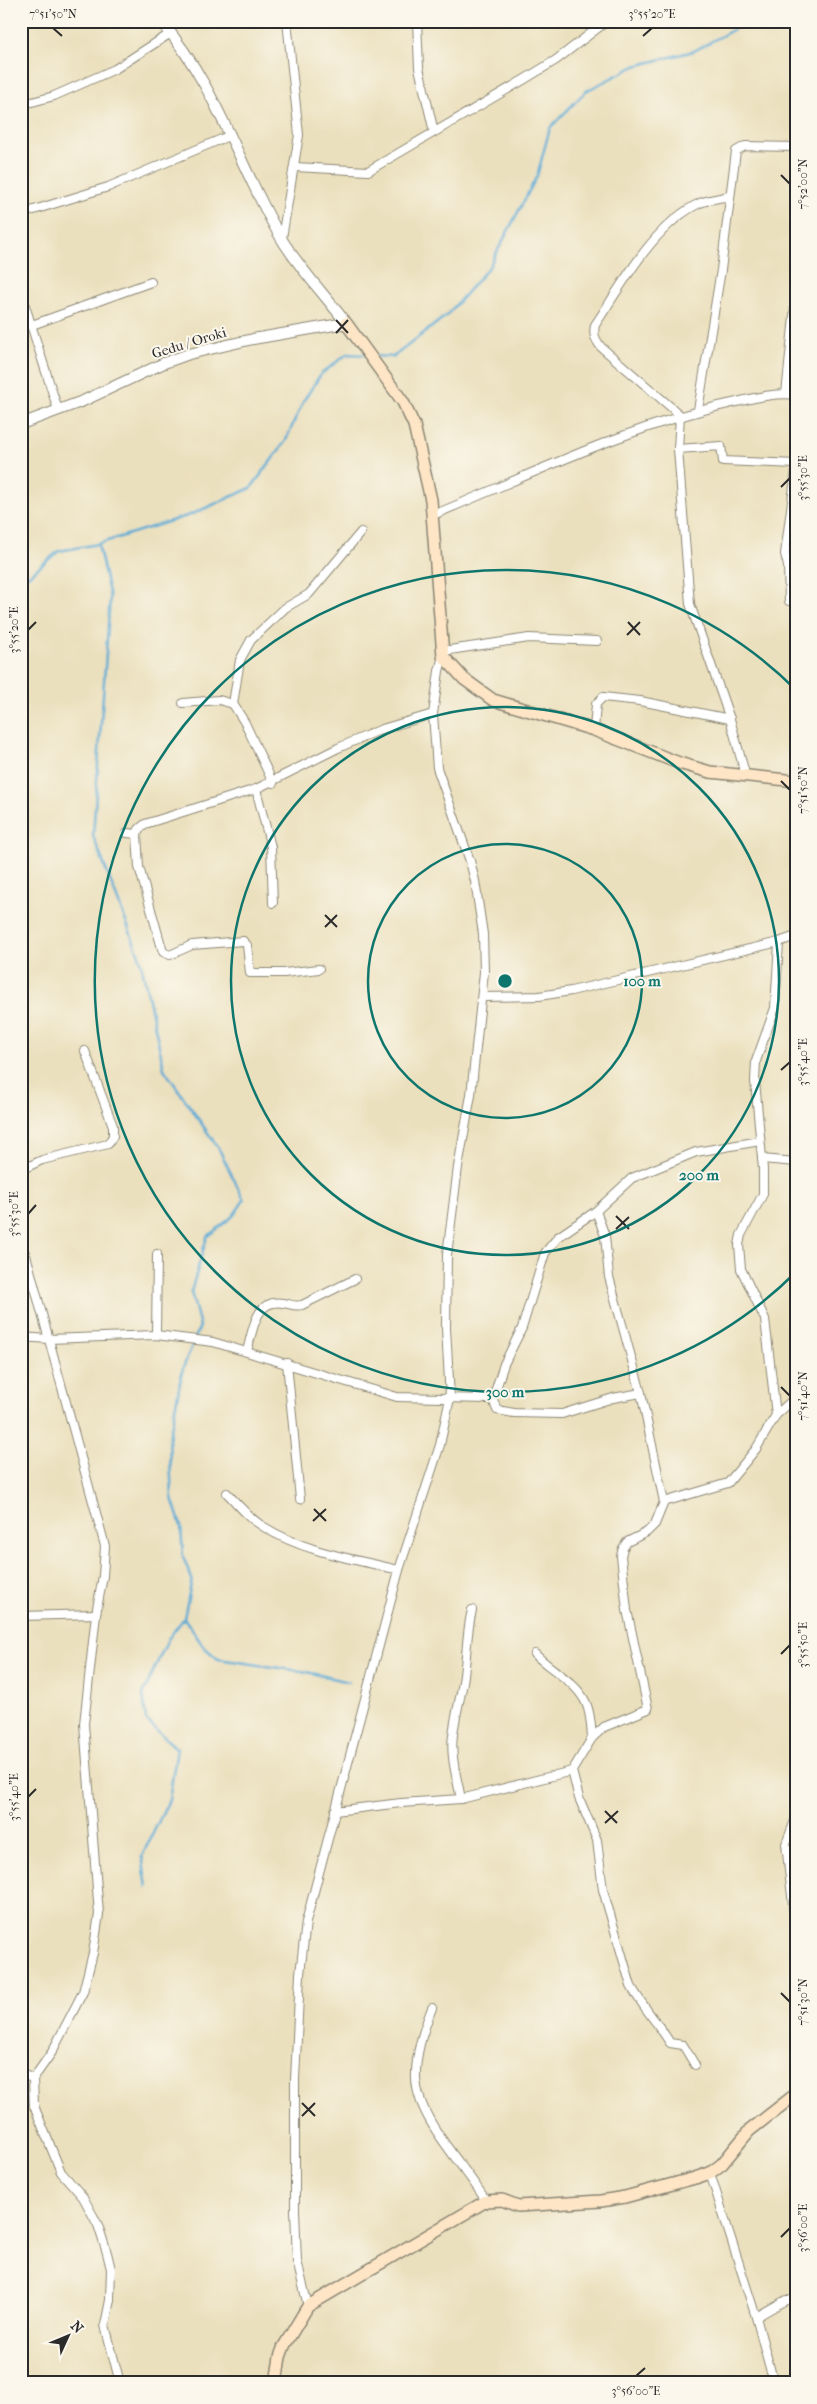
<svg xmlns="http://www.w3.org/2000/svg" width="817" height="2404" viewBox="0 0 817 2404" font-family="'IM FELL French Canon',serif">
	<rect width="100%" height="100%" fill="#fbf7ec"/>
	<filter id="ink" filterUnits="userSpaceOnUse"><feTurbulence type="fractalNoise" baseFrequency=".02" numOctaves="2"/><feDisplacementMap in="SourceGraphic" scale="10" xChannelSelector="R" yChannelSelector="G"/><feConvolveMatrix kernelMatrix="1 2 1 2 8 2 1 2 1" color-interpolation-filters="sRGB"/></filter>
	<filter id="wash" filterUnits="userSpaceOnUse"><feTurbulence type="fractalNoise" baseFrequency=".0096" numOctaves="4" result="noise"/><feDisplacementMap in="SourceGraphic" scale="20" xChannelSelector="R" yChannelSelector="G"/><feGaussianBlur stdDeviation="1.12" result="paint"/><feColorMatrix in="noise" values="0 0 0 0 0 0 0 0 0 0 0 0 0 0 0 0 0 1.4 0 .05"/><feComposite in="paint" operator="in"/></filter>
	<g filter="url(#wash)">
		<rect width="100%" height="100%" fill="#ebe0bd"/>
		<g fill="none" stroke-linecap="round" stroke-linejoin="round">
			<g stroke="#5caad5" stroke-width="2.5">
				<polyline points="375,356 393,357 447,315 489,267 537,176 550,128 586,91 635,66 694,51 749,21"/>
				<polyline points="98,544 110,597 93,836 140,958 164,1069 219,1149 244,1200 233,1216 207,1237 191,1292 200,1326 183,1368 169,1439 172,1498 181,1526 183,1557 192,1579 184,1618 168,1639 143,1694 146,1720 177,1749 169,1800 142,1856 147,1887"/>
				<polyline points="21,584 24,579 59,551 98,544 190,515 251,488 285,442 304,400 321,374 347,354 365,355"/>
				<polyline points="184,1618 204,1647 218,1659 307,1672 349,1682"/>
			</g>
		</g>
	</g>
	<g filter="url(#ink)">
		<g fill="none" stroke-linecap="round" stroke-linejoin="round">
			<defs>
				<g id="minor">
					<polyline points="417,21 419,68 434,132"/>
					<polyline points="21,105 54,96 115,69 171,33"/>
					<polyline points="295,167 368,171 525,79 556,60 607,21"/>
					<path d="M730,196c-10,2 -20,3 -30,7 -46,21 -78,82 -105,122 -2,10 0,14 6,22l79,68 -2,34 12,155 40,115 16,58"/>
					<polyline points="21,214 108,187 231,135"/>
					<polyline points="282,238 299,135 287,21"/>
					<polyline points="21,293 58,410"/>
					<polyline points="32,325 151,282"/>
					<polyline points="786,394 796,297"/>
					<polyline points="698,410 721,270 736,151 745,146 796,147"/>
					<polyline points="678,449 721,446 723,461 796,464"/>
					<path d="M433,515c95,-39 196,-89 295,-111 22,-5 46,-12 68,-9"/>
					<polyline points="789,601 788,566 785,554 796,471"/>
					<polyline points="443,651 529,638 597,641"/>
					<polyline points="183,703 219,700 233,704"/>
					<polyline points="594,730 596,704 603,697 640,701 730,719"/>
					<polyline points="273,783 245,723 233,704 240,660 251,640 285,608 309,594 361,532"/>
					<polyline points="256,789 271,847 273,903"/>
					<polyline points="127,833 137,834 139,829 145,824 256,789 338,748 382,729 433,714"/>
					<polyline points="137,834 139,867 163,952 170,955 192,945 243,941 247,945 250,973 284,973 319,969"/>
					<polyline points="482,997 539,996 571,991 779,942 796,936"/>
					<polyline points="762,1159 796,1162"/>
					<polyline points="21,1170 42,1160 108,1144 113,1136 113,1126 85,1051"/>
					<path d="M596,1211l9,25 4,41 32,116 23,109 -9,22 -8,8 -20,10 -4,6 -2,8 6,54 21,99 -44,18 -12,11 -20,33 7,27 18,42 6,50 28,96c11,20 27,37 39,57l13,2 12,20"/>
					<polyline points="21,1245 26,1255 105,1546 103,1576 96,1614 84,1724 99,1914 93,1953 83,1992 52,2052 33,2079 34,2106 61,2172 83,2197 98,2225 107,2253 111,2269 110,2300 105,2325 120,2383"/>
					<polyline points="21,1273 28,1266"/>
					<polyline points="156,1335 157,1254"/>
					<polyline points="21,1337 49,1339 156,1335 213,1342 397,1397 488,1399 494,1395 504,1364 522,1328 545,1253 558,1237 596,1211 632,1178 696,1152 760,1141"/>
					<path d="M247,1351c6,-20 8,-53 36,-48 8,1 11,4 19,2l53,-26"/>
					<polyline points="287,1363 300,1499"/>
					<polyline points="492,1397 497,1410 514,1413 562,1414 613,1398 641,1393"/>
					<polyline points="776,1415 765,1319 741,1269 739,1245 741,1235 763,1194 763,1169 755,1081 756,1061 775,1008 779,942"/>
					<path d="M227,1493c11,12 23,26 37,34 40,25 90,32 135,43"/>
					<polyline points="664,1502 728,1483 756,1449 776,1415 796,1397"/>
					<polyline points="21,1616 96,1614"/>
					<path d="M535,1654c15,16 42,28 51,49 5,10 5,24 6,35"/>
					<path d="M461,1799c-4,-21 -11,-43 -8,-64 2,-18 7,-35 10,-53 4,-24 3,-48 9,-72"/>
					<polyline points="335,1811 401,1803 461,1799 572,1771"/>
					<polyline points="796,1818 786,1844 796,1931"/>
					<path d="M432,2008c-9,23 -17,47 -16,71 2,42 49,86 70,122"/>
					<polyline points="21,2070 25,2075 33,2079"/>
					<polyline points="710,2173 756,2317 774,2383"/>
					<polyline points="308,2306 297,2261 295,2210 295,2080 300,1974 306,1922 399,1570 440,1445 450,1398 446,1328 447,1255 458,1167 471,1095 484,972 483,934 475,881 470,861 437,768 433,714 439,671 443,656"/>
					<polyline points="756,2317 786,2300 796,2300"/>
				</g>
				<path id="tertiary" d="M21,424l62,-23 81,-38 25,-9 64,-15 93,-16c-21,-28 -47,-55 -65,-85 -42,-72 -65,-153 -120,-217"/>
				<g id="secondary">
					<polyline points="346,323 403,402 414,425 431,500 443,656 464,679 493,700 594,730 679,763 710,772 796,781"/>
					<polyline points="276,2383 280,2357 284,2346 308,2306 486,2201 502,2200 518,2206 601,2201 625,2197 695,2178 710,2173 722,2164 749,2131 796,2094"/>
				</g>
			</defs>
			<use href="#minor" stroke="#8b8674" stroke-width="10"/>
			<use href="#tertiary" stroke="#8b8674" stroke-width="12"/>
			<use href="#secondary" stroke="#8b8674" stroke-width="14"/>
			<use href="#minor" stroke="#fff" stroke-width="8"/>
			<use href="#tertiary" stroke="#fff" stroke-width="10"/>
			<use href="#secondary" stroke="#fde5c5" stroke-width="11"/>
		</g>
	</g>
	<path fill="none" stroke="#2b2b2b" stroke-width="2" d="M53,28l9,8M643,36l9,-8M781,175l9,9M336,320l12,13M336,333l12,-13M781,487l9,-9M628,622l12,13M28,630l8,-8M627,635l13,-13M781,781l9,9M325,915l12,12M325,927l12,-12M781,1070l9,-8M28,1214l8,-9M616,1216l13,13M616,1229l13,-12M781,1387l9,9M314,1509l12,12M313,1521l13,-12M781,1654l9,-9M28,1797l8,-8M605,1811l12,12M605,1823l13,-12M781,1993l9,9M302,2103l13,13M302,2116l13,-13M781,2237l9,-9M636,2376l9,-8"/>
	<g fill="none" stroke="#0f766e" stroke-width="2.5">
		<circle cx="505" cy="981" r="137"/>
		<circle cx="505" cy="981" r="274"/>
		<path d="M796 1272A411 411 0 1 1 796 690"/>
	</g>
	<g text-anchor="middle" dominant-baseline="central" stroke-width="4" stroke-linejoin="round" paint-order="stroke">
		<g font-size="14" fill="#2b2b2b" stroke="#fbf7ec">
			<text transform="translate(189 343) rotate(-17)">Gedu / Oroki</text>
		</g>
	</g>
	<circle cx="505" cy="981" r="8" fill="#0f766e" stroke="#fbf7ec" stroke-width="2.5"/>
	<g font-size="15" text-anchor="middle" font-weight="bold" fill="#0f766e" stroke="#fbf7ec" stroke-width="4" stroke-linejoin="round" paint-order="stroke">
		<text x="642" y="986">100 m</text>
		<text x="699" y="1180">200 m</text>
		<text x="505" y="1397">300 m</text>
	</g>
	<rect width="817" height="2404" fill="none" stroke="#fbf7ec" stroke-width="55"/>
	<g transform="translate(68 2336) rotate(46)" stroke="#fbf7ec" stroke-width="4" paint-order="stroke">
	<path d="M0-4L9 19L0 12L-9 19Z" fill="#2b2b2b"/>
	<text y="-8" font-size="14" font-weight="bold" text-anchor="middle" fill="#2b2b2b">N</text>
	</g>
	<rect x="28" y="28" width="762" height="2348" fill="none" stroke="#2b2b2b" stroke-width="2"/>
	<g font-size="12" text-anchor="middle" fill="#2b2b2b">
		<text x="53" y="18">7°51'50"N</text>
		<text x="652" y="18">3°55'20"E</text>
		<text transform="translate(803 184) rotate(-90)" y="4">7°52'00"N</text>
		<text transform="translate(803 478) rotate(-90)" y="4">3°55'30"E</text>
		<text transform="translate(14 630) rotate(-90)" y="4">3°55'20"E</text>
		<text transform="translate(803 790) rotate(-90)" y="4">7°51'50"N</text>
		<text transform="translate(803 1062) rotate(-90)" y="4">3°55'40"E</text>
		<text transform="translate(14 1214) rotate(-90)" y="4">3°55'30"E</text>
		<text transform="translate(803 1396) rotate(-90)" y="4">7°51'40"N</text>
		<text transform="translate(803 1645) rotate(-90)" y="4">3°55'50"E</text>
		<text transform="translate(14 1797) rotate(-90)" y="4">3°55'40"E</text>
		<text transform="translate(803 2002) rotate(-90)" y="4">7°51'30"N</text>
		<text transform="translate(803 2228) rotate(-90)" y="4">3°56'00"E</text>
		<text x="636" y="2395">3°56'00"E</text>
	</g>
</svg>
